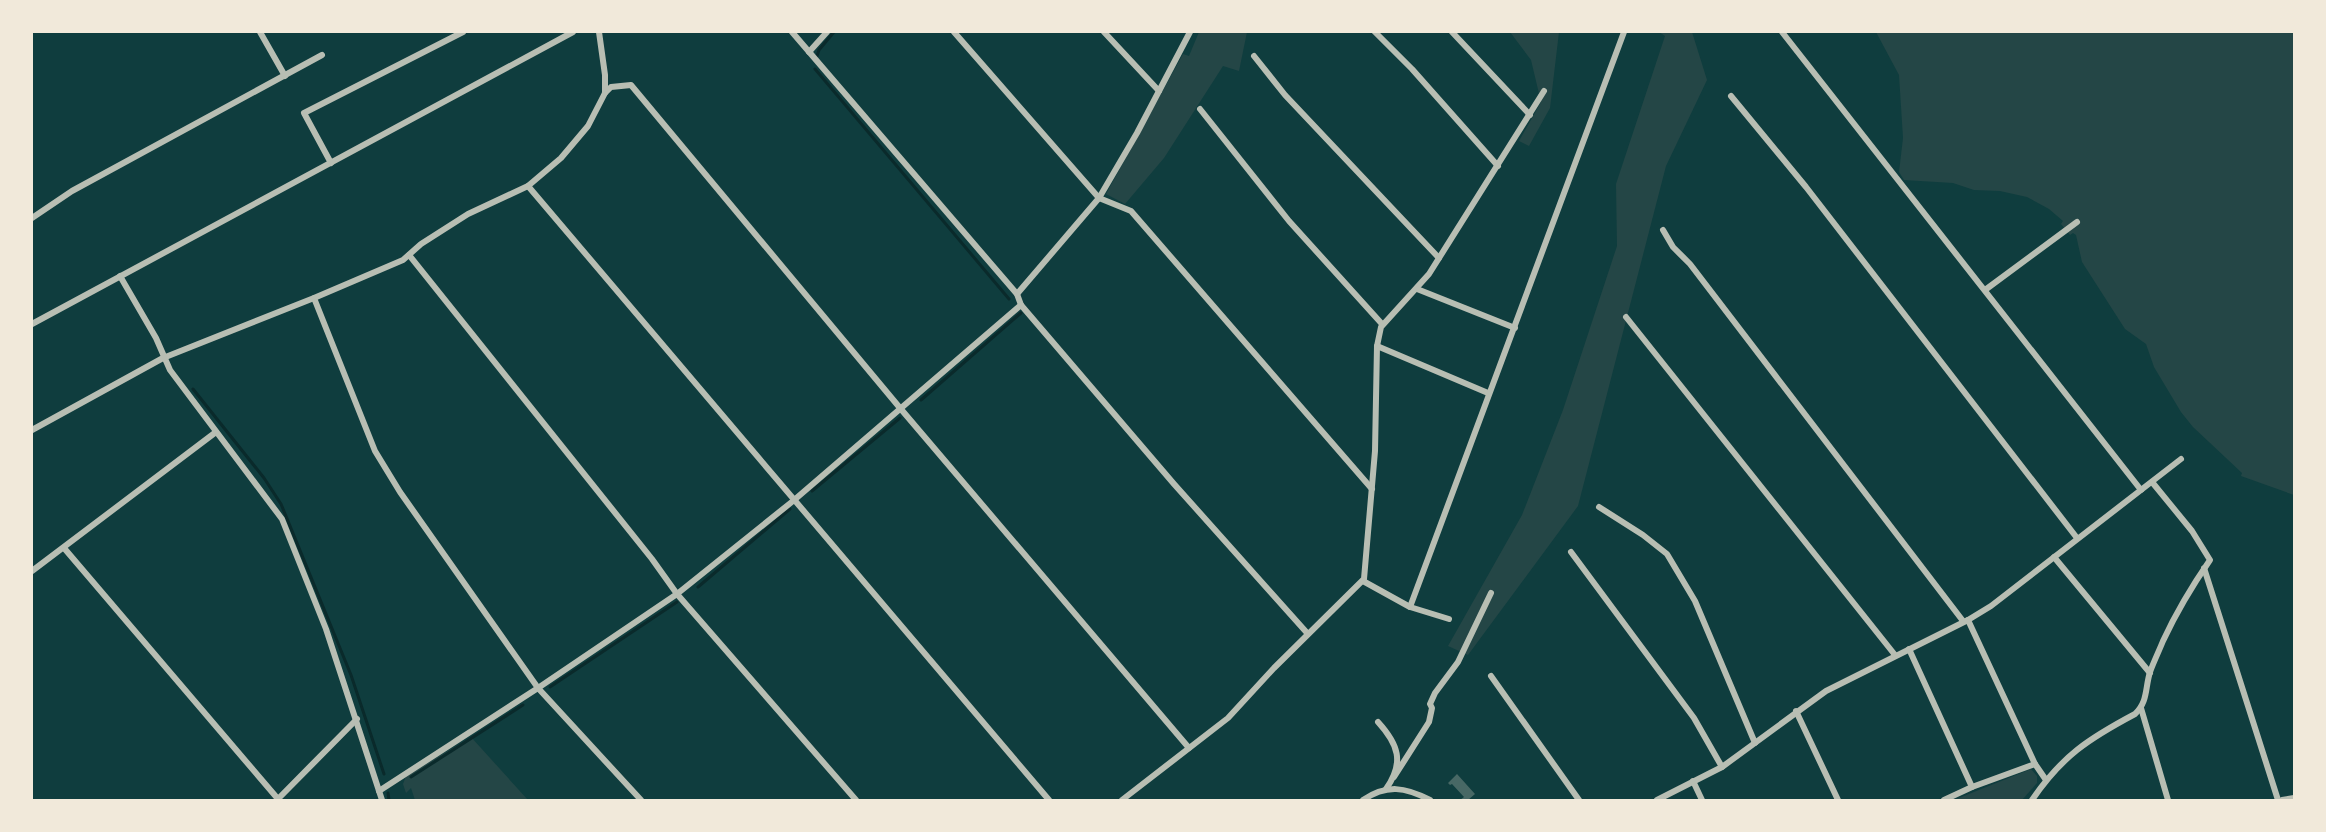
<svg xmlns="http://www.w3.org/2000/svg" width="2326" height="832" viewBox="0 0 2326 832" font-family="'Libre Baskerville',serif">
	<rect width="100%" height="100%" fill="#0f3d3e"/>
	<g fill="#244646">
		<polygon points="1199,32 1247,32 1239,71 1223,66 1164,158 1125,204 1106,194 1183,54 1189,56"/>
		<polygon points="1510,32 1559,32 1550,108 1529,146 1519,141 1541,102 1531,60"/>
		<polygon points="1659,32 1692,32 1707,80 1666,166 1578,506 1468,655 1448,646 1522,515 1563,410 1617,246 1616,184 1665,36"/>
		<polygon points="1876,32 2294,32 2294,495 2241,476 2242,473 2193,427 2181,412 2154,367 2146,344 2125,329 2082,262 2076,235 2073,233 2070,235 2061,224 2063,221 2049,209 2027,197 2000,191 1974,190 1953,183 1904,180 1899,172 1903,138 1899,75"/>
		<polygon points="471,737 528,800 415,800 411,788 406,793 403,784 406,776"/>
		<polygon points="2031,769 2037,776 2037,783 2022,800 1954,800"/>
	</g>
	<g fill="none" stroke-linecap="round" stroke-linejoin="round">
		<g stroke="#0a2a2b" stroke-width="3">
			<polyline points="817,56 819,50 834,32"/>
			<polyline points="815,69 1009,299"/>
			<polyline points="193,389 264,478 281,504 351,675 384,774"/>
			<polyline points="921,400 1021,313"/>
			<polyline points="812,491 900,418"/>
			<polyline points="698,587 790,509"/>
			<polyline points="550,687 677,602"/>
			<polyline points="411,777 523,705"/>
			<polyline points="388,793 389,800"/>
		</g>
	</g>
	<polygon fill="#486865" points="1457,774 1475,794 1468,800 1460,800 1464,797 1452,784 1450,785 1448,783"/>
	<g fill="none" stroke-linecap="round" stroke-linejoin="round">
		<g stroke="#b8beb3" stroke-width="6">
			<polyline points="260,32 285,76"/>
			<polyline points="792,32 1017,294 1021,305 1174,484 1308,634"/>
			<polyline points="954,32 1099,198 1131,211 1372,489"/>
			<polyline points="1104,32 1159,91"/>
			<polyline points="1375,32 1412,69 1498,166"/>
			<polyline points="1452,32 1530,115"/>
			<polyline points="1782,32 2141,490"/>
			<polyline points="809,52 827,32"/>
			<polyline points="1254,56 1285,95 1439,258"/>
			<polyline points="605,93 611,87 631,85 900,408 1189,748"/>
			<polyline points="1731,96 1806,187 2077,538"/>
			<polyline points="1200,109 1289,221 1382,324"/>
			<polyline points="331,163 304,113 463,32"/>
			<polyline points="528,186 1049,800"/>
			<polyline points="32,218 72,191 322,55"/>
			<polyline points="1663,230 1673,247 1690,264 1963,621"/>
			<polyline points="409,255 652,559 677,594 856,800"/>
			<polyline points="120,276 156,338 170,370 282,519 326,629 382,800"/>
			<polyline points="1417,289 1515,328"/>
			<polyline points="1985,290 2077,222"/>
			<polyline points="1017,294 1099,198 1137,133 1190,32"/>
			<polyline points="314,298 375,451 400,492 538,688 641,800"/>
			<polyline points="1626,317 1895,655"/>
			<polyline points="32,324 573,32"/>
			<polyline points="1377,346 1488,393"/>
			<polyline points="32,430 163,358 314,298 403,260 421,244 468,214 528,186 561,158 588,126 605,93 605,75 599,32"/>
			<polyline points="1599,507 1643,535 1667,554 1695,601 1755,743"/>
			<polyline points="64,548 278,799"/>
			<polyline points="1571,552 1694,718 1722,767"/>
			<polyline points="2054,557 2150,673"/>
			<polyline points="2204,568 2278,800"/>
			<polyline points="32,571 216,432"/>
			<polyline points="1363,581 1410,607 1449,619"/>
			<polyline points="1410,607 1624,32"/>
			<polyline points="1968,620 2035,764"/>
			<polyline points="1909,649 1972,787"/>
			<polyline points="1491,676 1579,800"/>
			<polyline points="2141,708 2168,800"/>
			<polyline points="1796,711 1838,800"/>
			<path d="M1378,722c20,22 27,40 8,67"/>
			<polyline points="1394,777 1429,722 1432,708 1430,704 1435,693 1458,662 1491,593"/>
			<polyline points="1693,781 1702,800"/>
			<polyline points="379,791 538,688 677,594 793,501 1021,305"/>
			<polyline points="277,800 357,719"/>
			<polyline points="1122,800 1228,718 1274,668 1364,579 1375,451 1377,346 1381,327 1429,274 1544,91"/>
			<path d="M1363,800c24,-16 42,-13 67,0"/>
			<polyline points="1657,800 1722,767 1826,691 1968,620 1991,606 2181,459"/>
			<polyline points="1944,800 1972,787 2035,764 2046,780"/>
			<path d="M2032,800c30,-44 56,-61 103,-86 13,-12 10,-26 15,-42 4,-11 9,-21 13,-31 13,-28 29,-55 47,-81l-18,-29 -40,-49"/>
			<polyline points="2282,800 2294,798"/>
		</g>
	</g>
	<rect width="2326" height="832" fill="none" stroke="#f1e9da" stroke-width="66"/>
</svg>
